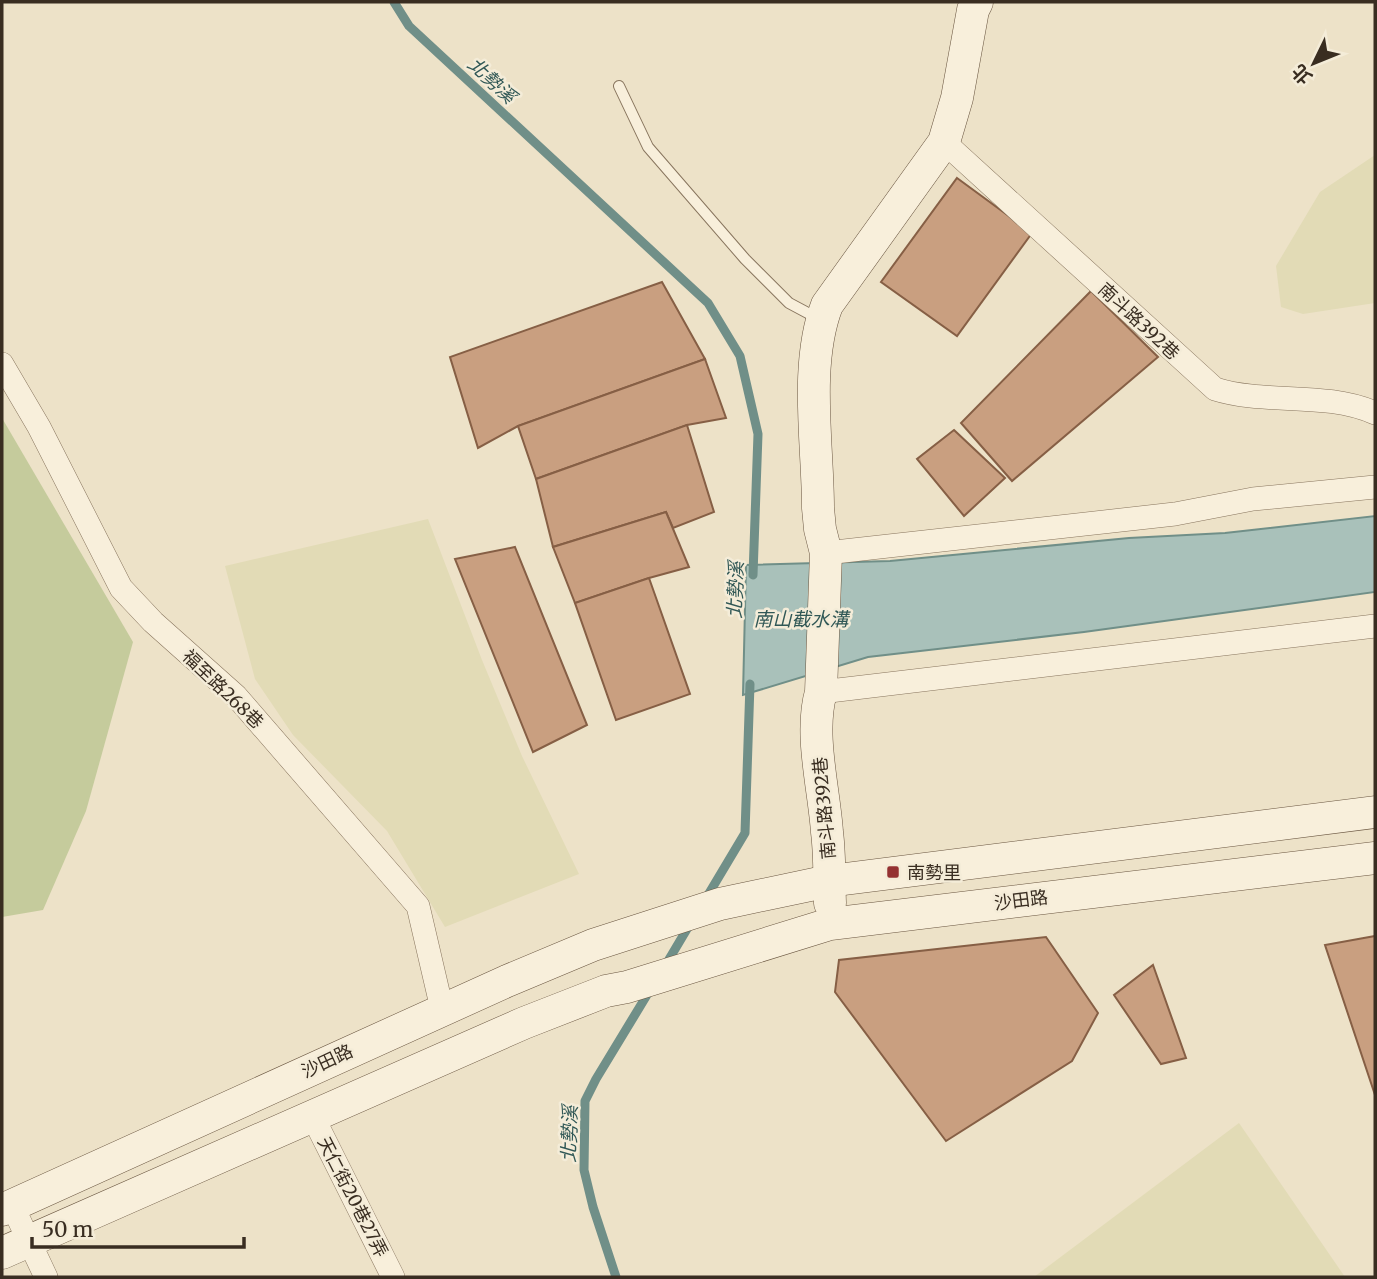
<svg xmlns="http://www.w3.org/2000/svg" width="1377" height="1279" viewBox="0 0 1377 1279" font-family="Merriweather,'Noto Sans TC',serif">
	<rect width="100%" height="100%" fill="#ede2c8"/>
	<g fill="#e2dbb6">
		<polygon points="1375,155 1375,303 1303,314 1281,307 1276,266 1320,192"/>
		<polygon points="428,519 482,660 522,756 579,874 445,927 387,831 293,735 255,679 225,566"/>
		<polygon points="1239,1123 1345,1277 1034,1277"/>
	</g>
	<polygon fill="#c5cb9c" points="2,418 133,642 86,811 43,910 2,917"/>
	<polygon fill="#a9c1ba" stroke="#708f88" stroke-width="2" points="1375,516 1375,592 1084,632 868,657 743,695 746,565 890,561 1129,538 1225,533"/>
	<g fill="none" stroke-linecap="round" stroke-linejoin="round">
		<g stroke="#708f88" stroke-width="9">
			<polyline points="394,2 409,26 708,303 740,356 758,434 753,575"/>
			<polyline points="705,900 745,833 750,684"/>
			<polyline points="665,966 690,924"/>
			<polyline points="616,1277 593,1207 584,1170 585,1101 596,1079 650,990"/>
		</g>
	</g>
	<g fill="#c99f80" stroke="#865f45" stroke-width="2">
		<polygon points="957,178 1032,233 957,336 881,282"/>
		<polygon points="662,282 705,359 518,426 478,448 450,357"/>
		<polygon points="1091,291 1158,357 1012,481 961,423"/>
		<polygon points="705,359 726,418 687,425 536,479 518,426"/>
		<polygon points="687,425 714,512 673,528 666,512 553,547 536,479"/>
		<polygon points="954,430 1005,478 964,516 917,459"/>
		<polygon points="666,512 689,567 649,578 575,603 553,547"/>
		<polygon points="515,547 587,725 533,752 455,559"/>
		<polygon points="649,578 690,694 616,720 575,603"/>
		<polygon points="1375,936 1375,1095 1325,945"/>
		<polygon points="1046,937 1098,1013 1072,1061 946,1141 835,992 839,960"/>
		<polygon points="1153,965 1186,1058 1161,1064 1114,995"/>
	</g>
	<g fill="none" stroke-linecap="round" stroke-linejoin="round">
		<defs>
			<polyline id="lane" points="619,86 648,147 745,259 789,303 819,319"/>
			<g id="street">
				<path d="M944,142l271,247c51,16 110,2 160,24"/>
				<polyline points="2,364 39,427 121,588 153,622 236,696 418,906 442,1009"/>
				<polyline points="826,553 1175,514 1253,499 1375,487"/>
				<polyline points="821,692 1375,626"/>
				<polyline points="313,1117 393,1277"/>
				<polyline points="12,1205 46,1277"/>
			</g>
			<g id="secondary">
				<path d="M830,903c-1,-24 0,-48 -3,-71 -3,-44 -18,-98 -6,-140l5,-139 -6,-24 -2,-21c0,-63 -14,-143 9,-203l117,-163 13,-44 16,-88 4,-8"/>
				<polyline points="2,1210 507,981 593,945 720,904 829,881 1375,812"/>
				<polyline points="2,1253 524,1023 606,991 627,987 830,924 1375,858"/>
			</g>
		</defs>
		<use href="#lane" stroke="#88755e" stroke-width="12"/>
		<use href="#street" stroke="#88755e" stroke-width="24"/>
		<use href="#secondary" stroke="#6a5641" stroke-width="33"/>
		<use href="#lane" stroke="#f8efdb" stroke-width="10"/>
		<use href="#street" stroke="#f8efdb" stroke-width="23"/>
		<use href="#secondary" stroke="#f8efdb" stroke-width="32"/>
	</g>
	<rect fill="#943131" stroke="#f4ecd8" stroke-width="2.5" x="886" y="865" width="14" height="14" rx="3.5"/>
	<g text-anchor="middle" dominant-baseline="central" stroke-width="5" stroke-linejoin="round" paint-order="stroke">
		<g font-size="18" fill="#392d21" stroke="#f4ecd8">
			<text transform="translate(1139 321) rotate(43)">南斗路392巷</text>
			<text transform="translate(223 689) rotate(44)">福至路268巷</text>
			<text transform="translate(824 808) rotate(-95)">南斗路392巷</text>
			<text transform="translate(1021 900) rotate(-7)">沙田路</text>
			<text transform="translate(327 1061) rotate(-25)">沙田路</text>
			<text transform="translate(353 1197) rotate(63)">天仁街20巷27弄</text>
		</g>
		<g font-size="18" fill="#392d21" stroke="#f4ecd8" text-anchor="start">
			<text x="907" y="872">南勢里</text>
		</g>
		<g font-size="19" font-style="italic" fill="#315856" stroke="#f4ecd8">
			<text transform="translate(492 80) rotate(43)">北勢溪</text>
			<text transform="translate(735 590) rotate(-88)">北勢溪</text>
			<text x="801" y="619">南山截水溝</text>
			<text transform="translate(569 1134) rotate(-88)">北勢溪</text>
		</g>
	</g>
	<rect width="1377" height="1279" fill="none" stroke="#392d21" stroke-width="7"/>
	<g transform="translate(1314 63) rotate(227)" stroke="#f4ecd8" stroke-width="5" paint-order="stroke">
	<path d="M0-5L12 26L0 18L-12 26Z" fill="#392d21"/>
	<text y="-10" font-size="19" font-weight="bold" text-anchor="middle" fill="#392d21">北</text>
	</g>
	<path d="M32 1237v10h212v-10" fill="none" stroke="#392d21" stroke-width="3.5"/>
	<text x="42" y="1237" font-size="21" fill="#392d21" stroke="#f4ecd8" stroke-width="5" paint-order="stroke">50 m</text>
</svg>
